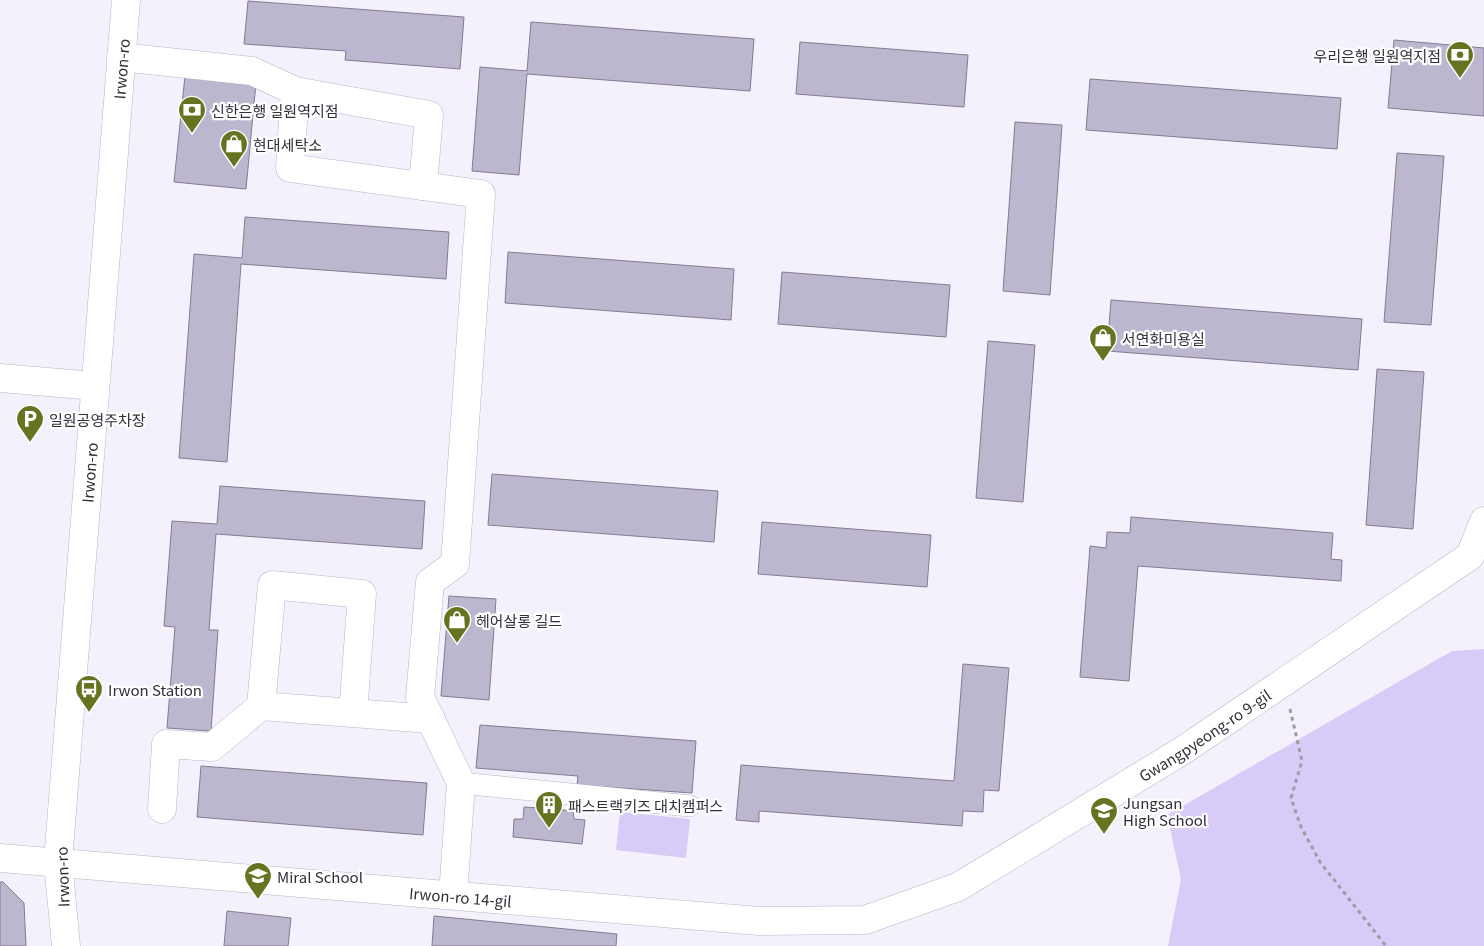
<svg xmlns="http://www.w3.org/2000/svg" width="1484" height="946" viewBox="0 0 1484 946" font-family="Georgia,'Noto Sans KR',serif">
	<rect width="100%" height="100%" fill="#f4f1fc"/>
	<g fill="#d8cbf7">
		<polygon points="1484,649 1484,946 1168,946 1181,879 1167,815 1452,651"/>
		<polygon points="620,812 690,819 686,858 616,850"/>
	</g>
	<g fill="#bdb6cf" stroke="#827b92">
		<polygon points="248,1 464,17 460,69 345,60 346,51 244,44"/>
		<polygon points="531,22 754,39 750,91 527,74 519,175 472,171 480,67 527,71"/>
		<polygon points="1394,40 1484,48 1484,116 1388,108"/>
		<polygon points="800,42 968,55 964,107 796,94"/>
		<polygon points="185,76 256,83 246,189 174,182"/>
		<polygon points="1090,79 1341,98 1337,149 1086,130"/>
		<polygon points="1015,122 1062,125 1050,295 1003,291"/>
		<polygon points="1397,153 1444,156 1431,325 1384,322"/>
		<polygon points="245,217 449,232 446,279 241,264 227,462 179,458 194,254 242,258"/>
		<polygon points="508,252 734,269 731,320 505,303"/>
		<polygon points="782,272 950,285 946,337 778,324"/>
		<polygon points="1111,300 1362,319 1358,370 1107,351"/>
		<polygon points="988,341 1035,345 1023,502 976,498"/>
		<polygon points="1377,369 1424,372 1413,529 1366,525"/>
		<polygon points="492,474 718,491 714,542 488,525"/>
		<polygon points="220,486 425,501 422,549 216,534 209,630 218,630 211,731 167,728 175,627 164,626 172,521 217,524"/>
		<polygon points="1131,517 1333,533 1331,559 1342,560 1341,581 1138,566 1129,681 1080,677 1090,546 1106,548 1107,532 1130,533"/>
		<polygon points="762,522 931,535 927,587 758,574"/>
		<polygon points="449,596 496,599 489,700 441,696"/>
		<polygon points="963,664 1009,668 999,791 984,790 983,812 963,811 962,826 759,811 759,822 736,820 741,765 954,781"/>
		<polygon points="480,725 696,741 692,793 577,785 578,776 476,768"/>
		<polygon points="201,766 427,783 423,835 197,817"/>
		<polygon points="539,798 553,799 554,809 573,811 574,819 585,820 582,844 513,837 514,819 523,819 524,807 539,808"/>
		<polygon points="0,882 3,882 24,903 26,946 0,946"/>
		<polygon points="227,911 291,918 288,946 224,946"/>
		<polygon points="434,916 617,934 616,946 432,946"/>
	</g>
	<g fill="none" stroke-linecap="round" stroke-linejoin="round">
		<defs>
			<polyline id="pedestrian" points="461,783 690,806"/>
			<g id="minor">
				<polyline points="121,57 252,71 295,91 290,168 481,194 455,564 430,582 420,697 461,783 453,895"/>
				<polyline points="295,91 429,115 423,186"/>
				<polyline points="0,378 95,386"/>
				<polyline points="353,713 362,594 272,585 261,706 431,719"/>
				<polyline points="162,809 166,744 212,747 261,706"/>
				<path id="s1" d="M0,858l759,63 106,-1 93,-33 224,-136 288,-195 14,-35"/>
			</g>
			<g id="tertiary">
				<path id="s2" d="M66,946l-8,-84 68,-862"/>
			</g>
		</defs>
		<use href="#pedestrian" stroke="#bab3cb" stroke-width="22"/>
		<use href="#minor" stroke="#bab3cb" stroke-width="29"/>
		<use href="#tertiary" stroke="#bab3cb" stroke-width="29"/>
		<polyline stroke="#9e9ba5" stroke-width="3" stroke-dasharray="4 4" stroke-linecap="butt" points="1290,709 1302,761 1291,798 1301,827 1320,862 1386,946"/>
		<use href="#pedestrian" stroke="#fff" stroke-width="21"/>
		<use href="#minor" stroke="#fff" stroke-width="28"/>
		<use href="#tertiary" stroke="#fff" stroke-width="28"/>
	</g>
	<defs>
		<symbol id="bank-pin" viewBox="-11 -11 22 30"><path d="M0 17L-7.5 6A9.5 9.5 0 1 1 7.5 6Z" fill="#657420" stroke="#fff"/><path d="M-6-4H6V4H-6ZM0-2.3a2.3 2.3 0 1 0 0 4.6a2.3 2.3 0 1 0 0-4.6Z" fill="#fff"/></symbol>
		<symbol id="shop-pin" viewBox="-11 -11 22 30"><path d="M0 17L-7.5 6A9.5 9.5 0 1 1 7.5 6Z" fill="#657420" stroke="#fff"/><path d="M-5-2.5h2.3a2.7 3.5 0 0 1 5.4 0H5L5.5 6h-11ZM-1.5-2.5h3a1.5 2.3 0 0 0-3 0Z" fill="#fff"/></symbol>
		<symbol id="parking-pin" viewBox="-11 -11 22 30"><path d="M0 17L-7.5 6A9.5 9.5 0 1 1 7.5 6Z" fill="#657420" stroke="#fff"/><path d="M-3.5-5.5H1a3.5 3.5 0 0 1 0 7H-1V5.5H-3.5ZM-1-3.4V-.6H.8a1.4 1.4 0 0 0 0-2.8Z" fill="#fff"/></symbol>
		<symbol id="bus-pin" viewBox="-11 -11 22 30"><path d="M0 17L-7.5 6A9.5 9.5 0 1 1 7.5 6Z" fill="#657420" stroke="#fff"/><path d="M-5-6H5V4H4V6H2V4H-2V6H-4V4H-5ZM-3.5-4V0h7V-4ZM-3.5 1.2v1.5H-2V1.2ZM2 1.2v1.5H3.5V1.2Z" fill="#fff"/></symbol>
		<symbol id="building-pin" viewBox="-11 -11 22 30"><path d="M0 17L-7.5 6A9.5 9.5 0 1 1 7.5 6Z" fill="#657420" stroke="#fff"/><path d="M-4-6H4V6H1V3H-1V6H-4ZM-2.5-4.3h1.7v1.8h-1.7ZM.8-4.3h1.7v1.8H.8ZM-2.5-1h1.7V.8h-1.7ZM.8-1h1.7V.8H.8Z" fill="#fff"/></symbol>
		<symbol id="school-pin" viewBox="-11 -11 22 30"><path d="M0 17L-7.5 6A9.5 9.5 0 1 1 7.5 6Z" fill="#657420" stroke="#fff"/><path d="M0-5L7-2L0 1L-7-2ZM-4 1L0 2.5L4 1V4Q0 6-4 4Z" fill="#fff"/></symbol>
	</defs>
	<g fill-rule="evenodd">
		<use href="#bank-pin" x="1444" y="39" width="32" height="43"/>
		<use href="#bank-pin" x="176" y="94" width="32" height="43"/>
		<use href="#shop-pin" x="218" y="128" width="32" height="43"/>
		<use href="#shop-pin" x="1087" y="322" width="32" height="43"/>
		<use href="#parking-pin" x="14" y="403" width="32" height="43"/>
		<use href="#shop-pin" x="441" y="604" width="32" height="43"/>
		<use href="#bus-pin" x="73" y="673" width="32" height="43"/>
		<use href="#building-pin" x="533" y="789" width="32" height="43"/>
		<use href="#school-pin" x="1088" y="795" width="32" height="43"/>
		<use href="#school-pin" x="242" y="860" width="32" height="43"/>
	</g>
	<g text-anchor="middle" dominant-baseline="central" stroke-width="4.5" stroke-linejoin="round" paint-order="stroke">
		<g font-size="15" fill="#322f38" stroke="#fff" text-anchor="start">
			<text x="1441" y="55" text-anchor="end">우리은행 일원역지점</text>
			<text x="211" y="110">신한은행 일원역지점</text>
			<text x="253" y="144">현대세탁소</text>
			<text x="1122" y="338">서연화미용실</text>
			<text x="49" y="419">일원공영주차장</text>
			<text x="476" y="620">헤어살롱 길드</text>
			<text x="108" y="689">Irwon Station</text>
			<text x="1123" y="802">Jungsan<tspan x="1123" dy="17">High School</tspan></text>
			<text x="568" y="805">패스트랙키즈 대치캠퍼스</text>
			<text x="277" y="876">Miral School</text>
		</g>
		<g font-size="15" fill="#322f38" stroke="#fff">
			<text stroke="none"><textPath href="#s2" startOffset="880">Irwon-ro</textPath></text>
			<text stroke="none"><textPath href="#s2" startOffset="475">Irwon-ro</textPath></text>
			<text stroke="none"><textPath href="#s1" startOffset="1256">Gwangpyeong-ro 9-gil</textPath></text>
			<text transform="translate(62 877) rotate(-92)">Irwon-ro</text>
			<text stroke="none"><textPath href="#s1" startOffset="462">Irwon-ro 14-gil</textPath></text>
		</g>
	</g>
</svg>
